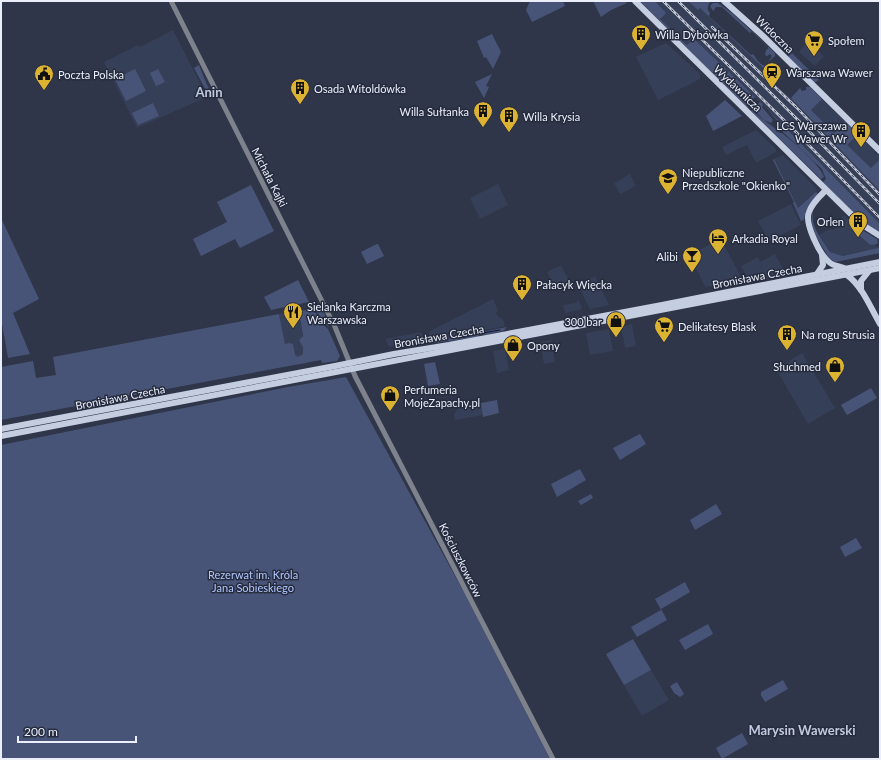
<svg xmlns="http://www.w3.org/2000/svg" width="881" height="760" viewBox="0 0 881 760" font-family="Lato,sans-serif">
	<rect width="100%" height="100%" fill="#2f3649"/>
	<g fill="#363f58">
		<polygon points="655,1 688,1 698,10 700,8 773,76 771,78 775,82 774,84 791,98 841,150 858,134 875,151 874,152 876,154 878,153 880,156 880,159 865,175 880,191 880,224 755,97 687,45 660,19 665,13"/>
		<polygon points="173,30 207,97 137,128 104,62 138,45 140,47"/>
		<polygon points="807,41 824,56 815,66 799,52"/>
		<polygon points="666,43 700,74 700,79 658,100 636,57"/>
		<polygon points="822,99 845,121 834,133 811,110"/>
		<polygon points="756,130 776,149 776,152 756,163 747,145 726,155 722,147"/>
		<polygon points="783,155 817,189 817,191 798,208 774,159"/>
		<polygon points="630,174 636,186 620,194 614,183"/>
		<polygon points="498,184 508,205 480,219 470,198"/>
		<polygon points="791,204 801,225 769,241 758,221"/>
		<polygon points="844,215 852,223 879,248 843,256 830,252 819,235 830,229 832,230 834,229 836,227 834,225"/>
		<polygon points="721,239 743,281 712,287 711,286 707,286 706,288 689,255"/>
		<polygon points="775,254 786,275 750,282 741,266 758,257 760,262"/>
		<polygon points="559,266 562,267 570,283 556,291 547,272"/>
		<polygon points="595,276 609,305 590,309 578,285"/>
		<polygon points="493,299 498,310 496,313 498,317 502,318 505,324 504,326 432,341 429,334 430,331"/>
		<polygon points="578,299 582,307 580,310 565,313 563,305 576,303"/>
		<polygon points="298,310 308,363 289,366 279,314"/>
		<polygon points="632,324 636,346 625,348 621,327"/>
		<polygon points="609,329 613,351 590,355 586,333"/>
		<polygon points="421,332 425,340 389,347 385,339"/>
		<polygon points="551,340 555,362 544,364 540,342"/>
		<polygon points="505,349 509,370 497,373 493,351"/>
		<polygon points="802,353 835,408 808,424 776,369"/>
		<polygon points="481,403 483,415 455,420 454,414 459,407"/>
		<polygon points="651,670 669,700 642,716 624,685"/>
	</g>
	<g fill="#485477">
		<polygon points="530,1 563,1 565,6 532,22 526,10"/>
		<polygon points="593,1 625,1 627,3 611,10 601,17"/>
		<polygon points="640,1 655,1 666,13 660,19 678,36 675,36"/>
		<path d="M688,1h23c-3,4 -5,8 -1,12l-1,3 42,39 2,-1c4,6 7,12 15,12l1,1 -3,3 5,5 3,-3 2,1 -4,3 -72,-68 -2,2z"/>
		<polygon points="713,3 718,3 733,14 775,53 775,56 768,62 772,56 770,54 767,56 765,55 766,50 768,49 768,46 752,31 750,33 722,7 716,7 713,11 710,6"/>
		<polygon points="492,34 501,52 493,69 486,57 484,58 477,41"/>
		<polygon points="680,39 687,45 694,39 755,97 747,105 749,109 680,41"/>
		<polygon points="792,53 819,80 814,83 788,57"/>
		<polygon points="199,65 207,85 212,93 209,96 194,68"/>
		<polygon points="135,69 146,91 126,101 115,79"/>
		<polygon points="158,69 165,82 156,86 150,73"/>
		<polygon points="492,74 486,86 489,87 484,98 475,82"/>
		<polygon points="806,87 810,87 822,99 811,110 834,133 845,121 858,134 847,145 871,168 880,159 880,191 791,98 800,88 802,91 806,90"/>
		<polygon points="725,100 742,116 713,131 706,116"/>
		<polygon points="760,102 763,105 762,107 773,120 771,123 764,120 753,109"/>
		<polygon points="153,103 159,116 138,125 132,113"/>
		<polygon points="767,109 880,224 880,233 864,223 823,182 826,179 822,169 783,132 778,124 779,123"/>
		<path d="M752,110c9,9 19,14 28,23h2c12,10 37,30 42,44l-3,2 -70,-68z"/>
		<polygon points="774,159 798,208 816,192 818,194 806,210 804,220 801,221 793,203 794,202 773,160"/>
		<polygon points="251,185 274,231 240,248 235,239 201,256 193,239 227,222 217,202"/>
		<path d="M813,211c-3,16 9,28 17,41l13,4 35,-8 2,-2v7l-45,9 -7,-5c-7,-14 -21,-30 -15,-46z"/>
		<polygon points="1,218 39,299 13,313 30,354 8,358 1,318"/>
		<path d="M852,223h2l8,7 15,9 1,3 -1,2 -6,1c-8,-5 -13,-13 -21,-17v-3z"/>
		<polygon points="377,244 378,244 384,256 367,264 361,252"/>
		<polygon points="298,280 309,302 271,310 264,297"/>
		<polygon points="318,305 322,307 329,327 321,321 314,306"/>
		<polygon points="314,309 320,322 328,329 340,356 337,361 322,363 321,360 1,420 1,367 33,361 36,378 56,375 53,357 279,314 285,344 289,343 293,344 295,355 298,357 303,354 303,347 299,340 303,336 299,311"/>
		<polygon points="507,327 503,331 484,335 482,332"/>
		<polygon points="478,333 479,337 435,343 432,342"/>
		<polygon points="435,362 440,384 428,386 424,364"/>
		<polygon points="346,377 466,596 550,759 1,759 1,445 288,387"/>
		<polygon points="871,388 877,398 847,415 841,405"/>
		<polygon points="497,400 499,413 483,417 481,403"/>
		<polygon points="640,434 646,444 620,460 613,448"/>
		<polygon points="580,469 586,480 557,497 551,484"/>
		<polygon points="591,494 593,498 581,505 578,501"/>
		<polygon points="716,504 722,514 695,530 690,520"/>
		<polygon points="856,538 862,548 845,557 840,547"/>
		<polygon points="685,582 690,592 661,609 667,620 637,637 631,627 661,610 655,599"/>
		<polygon points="708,624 713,634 685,650 679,640"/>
		<polygon points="633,639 651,670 624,685 606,654"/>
		<polygon points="783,680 788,689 765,702 761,695 761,692"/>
		<polygon points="677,682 684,694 680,697 674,693 670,686"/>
		<polygon points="742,733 748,744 722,759 716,748"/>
	</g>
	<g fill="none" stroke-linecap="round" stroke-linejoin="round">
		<g stroke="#0c153c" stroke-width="1">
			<polyline points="483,333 500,330"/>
			<polyline points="459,338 478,334"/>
		</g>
		<polyline stroke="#7e828c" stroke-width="5" points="171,1 335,327 355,376 553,759"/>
		<g stroke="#c5cde1" stroke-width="6">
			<polyline points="635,1 861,224 880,236"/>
			<polyline points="724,1 763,36 880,151"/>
			<path d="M826,190c-6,6 -14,13 -17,22 -5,11 11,43 20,50 4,4 10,4 15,6"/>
			<polyline points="817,274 823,265 822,255"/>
			<path d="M847,275c16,12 23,32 33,49"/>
			<polyline points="861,290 861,281 869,271"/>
			<polyline points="1,429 335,366 394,354 449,345 662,305 880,262"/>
			<polyline points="1,436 880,268"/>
		</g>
		<defs>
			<g id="rail">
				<polyline points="663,1 796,132 880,218"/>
				<polyline points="678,1 802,124 880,204"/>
				<polyline points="712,27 796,107 880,195"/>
			</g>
		</defs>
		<use href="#rail" stroke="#c4c9d6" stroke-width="2.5"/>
		<use href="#rail" stroke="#262c3e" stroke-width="1" stroke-dasharray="3" stroke-linecap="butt"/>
	</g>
	<defs>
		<symbol id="building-pin" viewBox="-11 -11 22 30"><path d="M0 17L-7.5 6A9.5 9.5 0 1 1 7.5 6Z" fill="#dcb233" stroke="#262c3e"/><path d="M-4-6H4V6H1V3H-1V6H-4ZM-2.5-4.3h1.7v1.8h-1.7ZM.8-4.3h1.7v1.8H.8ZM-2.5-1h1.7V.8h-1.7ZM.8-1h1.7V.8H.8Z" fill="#111"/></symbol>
		<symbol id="supermarket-pin" viewBox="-11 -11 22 30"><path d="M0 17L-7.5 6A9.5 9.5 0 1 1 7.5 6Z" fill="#dcb233" stroke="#262c3e"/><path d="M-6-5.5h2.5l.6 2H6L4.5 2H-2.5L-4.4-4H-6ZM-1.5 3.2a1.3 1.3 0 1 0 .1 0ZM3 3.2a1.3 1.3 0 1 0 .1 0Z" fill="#111"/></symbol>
		<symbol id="station-pin" viewBox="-11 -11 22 30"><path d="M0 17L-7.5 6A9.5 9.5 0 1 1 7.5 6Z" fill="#dcb233" stroke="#262c3e"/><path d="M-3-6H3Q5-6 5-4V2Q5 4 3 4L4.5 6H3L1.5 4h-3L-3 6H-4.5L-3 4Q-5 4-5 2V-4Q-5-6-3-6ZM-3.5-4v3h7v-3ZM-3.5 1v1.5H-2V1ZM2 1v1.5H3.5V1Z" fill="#111"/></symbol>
		<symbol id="civic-pin" viewBox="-11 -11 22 30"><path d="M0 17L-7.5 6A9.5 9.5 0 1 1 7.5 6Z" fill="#dcb233" stroke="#262c3e"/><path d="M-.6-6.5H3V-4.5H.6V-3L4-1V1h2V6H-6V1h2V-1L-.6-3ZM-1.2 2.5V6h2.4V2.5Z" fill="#111"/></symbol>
		<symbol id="school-pin" viewBox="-11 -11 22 30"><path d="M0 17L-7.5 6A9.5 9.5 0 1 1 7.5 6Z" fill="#dcb233" stroke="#262c3e"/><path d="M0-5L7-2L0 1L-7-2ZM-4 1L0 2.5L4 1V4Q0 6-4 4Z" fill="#111"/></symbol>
		<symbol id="hotel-pin" viewBox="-11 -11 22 30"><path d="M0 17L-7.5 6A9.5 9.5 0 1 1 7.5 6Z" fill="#dcb233" stroke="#262c3e"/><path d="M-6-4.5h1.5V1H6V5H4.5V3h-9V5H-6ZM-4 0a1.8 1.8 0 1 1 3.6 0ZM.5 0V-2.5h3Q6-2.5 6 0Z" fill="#111"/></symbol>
		<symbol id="bar-pin" viewBox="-11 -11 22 30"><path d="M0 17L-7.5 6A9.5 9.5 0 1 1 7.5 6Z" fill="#dcb233" stroke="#262c3e"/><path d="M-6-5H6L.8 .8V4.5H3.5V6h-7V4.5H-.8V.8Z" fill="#111"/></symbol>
		<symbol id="restaurant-pin" viewBox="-11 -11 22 30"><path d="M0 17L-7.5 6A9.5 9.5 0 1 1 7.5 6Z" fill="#dcb233" stroke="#262c3e"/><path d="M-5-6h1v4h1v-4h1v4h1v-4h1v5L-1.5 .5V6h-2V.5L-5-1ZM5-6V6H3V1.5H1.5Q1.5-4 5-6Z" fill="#111"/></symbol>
		<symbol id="shop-pin" viewBox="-11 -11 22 30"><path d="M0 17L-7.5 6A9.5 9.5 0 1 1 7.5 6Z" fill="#dcb233" stroke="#262c3e"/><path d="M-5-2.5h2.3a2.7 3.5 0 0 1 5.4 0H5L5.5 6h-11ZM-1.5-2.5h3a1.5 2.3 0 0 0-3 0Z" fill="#111"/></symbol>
	</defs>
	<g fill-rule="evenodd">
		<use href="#building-pin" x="630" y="23" width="22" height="30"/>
		<use href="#supermarket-pin" x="803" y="29" width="22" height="30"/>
		<use href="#station-pin" x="761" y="61" width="22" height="30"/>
		<use href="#civic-pin" x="33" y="63" width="22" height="30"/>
		<use href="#building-pin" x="289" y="77" width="22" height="30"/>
		<use href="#building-pin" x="472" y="100" width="22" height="30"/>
		<use href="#building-pin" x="498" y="105" width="22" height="30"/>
		<use href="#building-pin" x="850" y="120" width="22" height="30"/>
		<use href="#school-pin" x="657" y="167" width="22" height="30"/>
		<use href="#building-pin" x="847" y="210" width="22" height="30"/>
		<use href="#hotel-pin" x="707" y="227" width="22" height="30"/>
		<use href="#bar-pin" x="681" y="245" width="22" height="30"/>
		<use href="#building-pin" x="511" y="273" width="22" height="30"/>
		<use href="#restaurant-pin" x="282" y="301" width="22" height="30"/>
		<use href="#shop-pin" x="605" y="310" width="22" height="30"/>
		<use href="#supermarket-pin" x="653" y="315" width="22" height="30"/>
		<use href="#building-pin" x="776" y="323" width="22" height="30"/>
		<use href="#shop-pin" x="502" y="334" width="22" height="30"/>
		<use href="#shop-pin" x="824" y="355" width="22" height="30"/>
		<use href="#shop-pin" x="379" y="384" width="22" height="30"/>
	</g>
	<g text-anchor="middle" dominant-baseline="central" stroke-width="3" stroke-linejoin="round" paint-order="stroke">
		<g font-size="11" fill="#eaeffb" stroke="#262c3e" text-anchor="start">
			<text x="655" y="34">Willa Dybówka</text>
			<text x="828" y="40">Społem</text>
			<text x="786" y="72">Warszawa Wawer</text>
			<text x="58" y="74">Poczta Polska</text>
			<text x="314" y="88">Osada Witoldówka</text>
			<text x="469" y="111" text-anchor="end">Willa Sułtanka</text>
			<text x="523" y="116">Willa Krysia</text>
			<text x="847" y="125" text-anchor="end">LCS Warszawa<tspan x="847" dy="13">Wawer Wr</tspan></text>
			<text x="682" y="172">Niepubliczne<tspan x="682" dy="13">Przedszkole "Okienko"</tspan></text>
			<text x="844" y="221" text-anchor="end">Orlen</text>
			<text x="732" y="238">Arkadia Royal</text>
			<text x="678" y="256" text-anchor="end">Alibi</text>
			<text x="536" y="284">Pałacyk Więcka</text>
			<text x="307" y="306">Sielanka Karczma<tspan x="307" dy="13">Warszawska</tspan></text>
			<text x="602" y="321" text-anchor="end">300 bar</text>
			<text x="678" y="326">Delikatesy Blask</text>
			<text x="801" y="334">Na rogu Strusia</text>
			<text x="527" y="345">Opony</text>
			<text x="821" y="366" text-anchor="end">Słuchmed</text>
			<text x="404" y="389">Perfumeria<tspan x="404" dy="13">MojeZapachy.pl</tspan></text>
		</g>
		<g font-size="11" fill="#eaeffb" stroke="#262c3e">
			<text transform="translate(775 34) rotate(44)">Widoczna</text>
			<text transform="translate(738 88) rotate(44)">Wydawnicza</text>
			<text transform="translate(270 177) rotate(63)">Michała Kajki</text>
			<text transform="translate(757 276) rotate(-11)">Bronisława Czecha</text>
			<text transform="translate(439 336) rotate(-10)">Bronisława Czecha</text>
			<text transform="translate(120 397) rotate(-11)">Bronisława Czecha</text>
			<text transform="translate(461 560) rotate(63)">Kościuszkowców</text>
		</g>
		<g font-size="11" fill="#b1c6ff" stroke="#262c3e">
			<text x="253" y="574">Rezerwat im. Króla<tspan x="253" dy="13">Jana Sobieskiego</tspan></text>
		</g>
		<g font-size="13" font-weight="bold" fill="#c0c9e0" stroke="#262c3e">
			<text x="209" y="92">Anin</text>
			<text x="802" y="730">Marysin Wawerski</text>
		</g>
	</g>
	<rect width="881" height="760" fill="none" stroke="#eaeffb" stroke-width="4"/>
	<path d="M18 736v6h118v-6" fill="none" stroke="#eaeffb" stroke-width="2"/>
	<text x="24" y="736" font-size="12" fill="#eaeffb" stroke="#262c3e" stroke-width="3" paint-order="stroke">200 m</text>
</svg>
